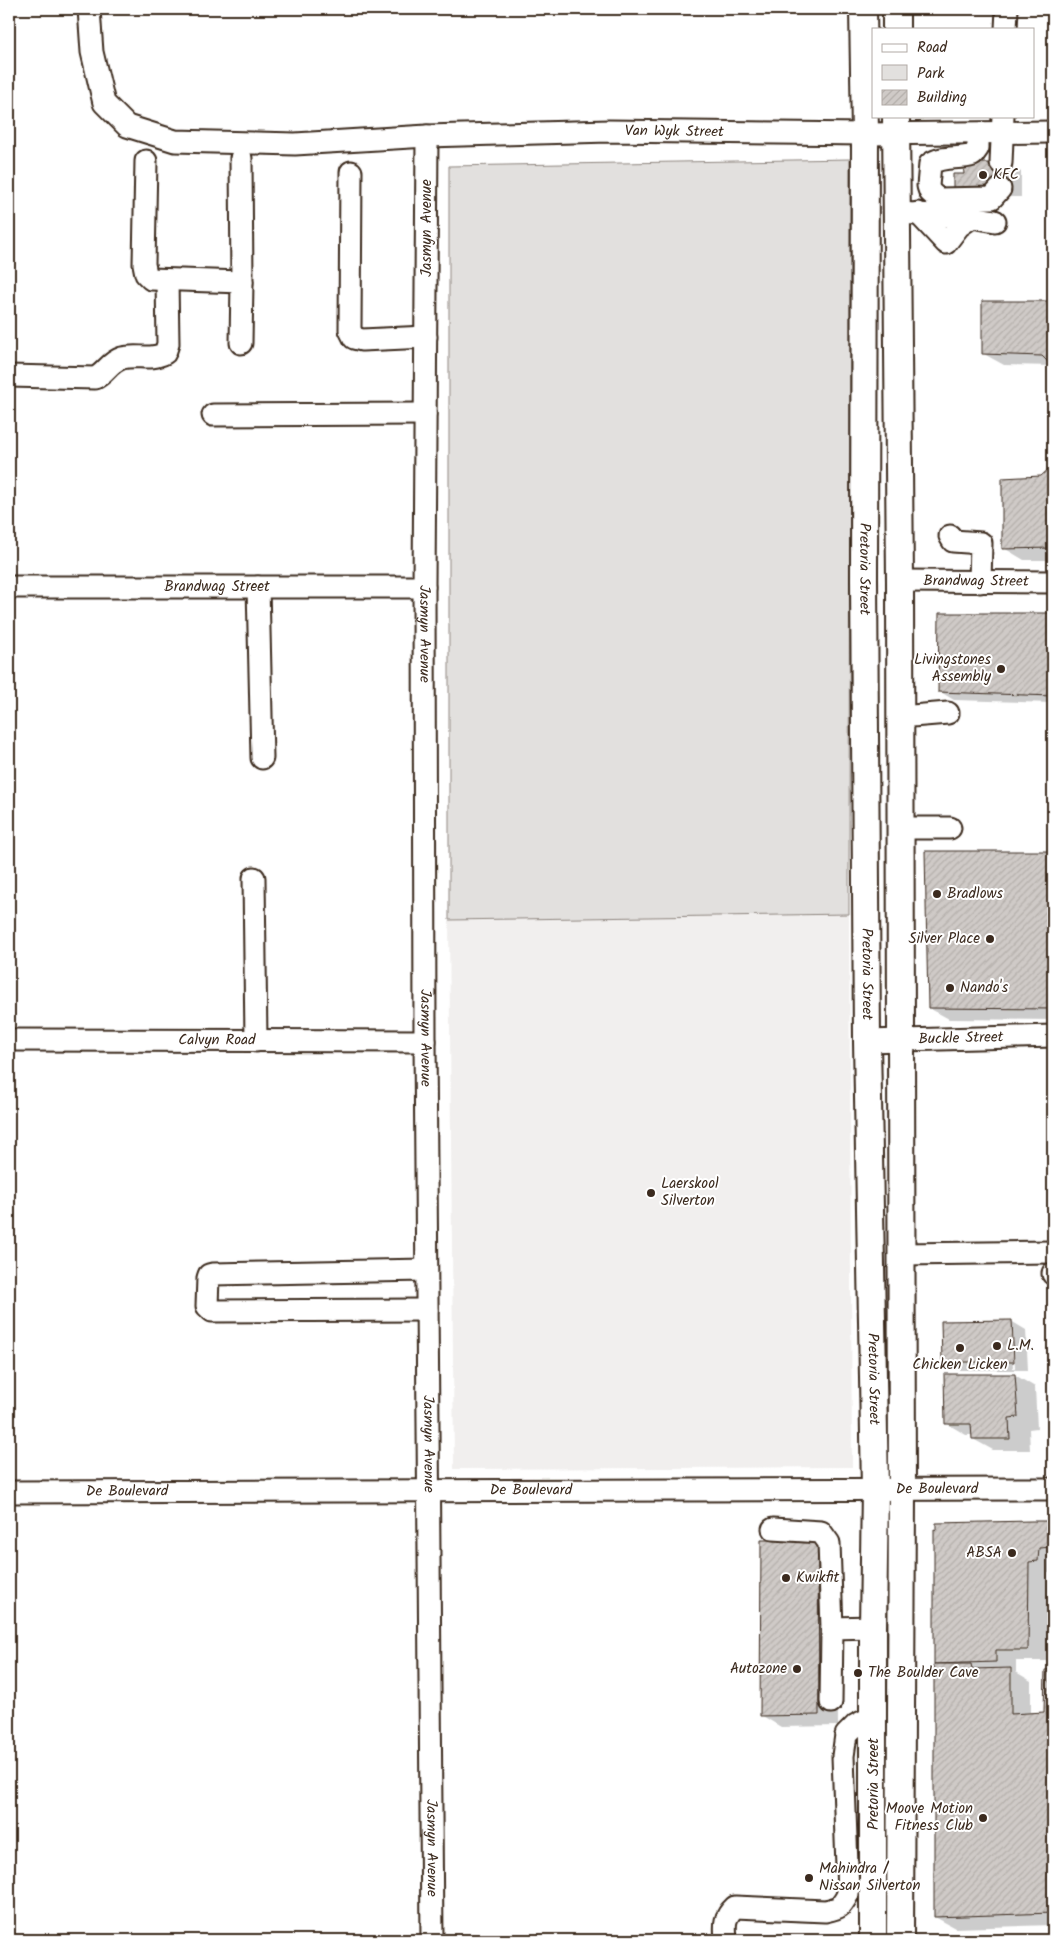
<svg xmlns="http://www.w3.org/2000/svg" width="1062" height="1949" viewBox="0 0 1062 1949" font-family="Kalam,sans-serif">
	<defs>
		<pattern id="building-hatch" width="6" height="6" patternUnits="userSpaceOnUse" patternTransform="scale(1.25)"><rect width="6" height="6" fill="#cfcac7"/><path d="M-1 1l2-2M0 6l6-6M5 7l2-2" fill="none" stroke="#b3aeaa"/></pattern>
	</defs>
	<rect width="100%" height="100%" fill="#fff"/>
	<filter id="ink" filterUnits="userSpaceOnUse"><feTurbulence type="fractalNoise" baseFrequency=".02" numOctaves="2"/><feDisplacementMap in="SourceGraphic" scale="10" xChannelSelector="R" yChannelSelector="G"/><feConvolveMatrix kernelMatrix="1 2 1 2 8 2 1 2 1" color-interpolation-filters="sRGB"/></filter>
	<g filter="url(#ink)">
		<polygon fill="#f1efee" points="849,914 852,1467 454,1469 449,920"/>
		<polygon fill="#e2e0de" stroke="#8e857e" points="850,159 849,914 449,920 449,166"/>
		<g fill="#0003" fill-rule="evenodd">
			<polygon points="1006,164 1021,172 1021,197 969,197 966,175"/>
			<polygon points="983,302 1053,303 1053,366 1004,365 984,354"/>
			<polygon points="1053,466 1053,560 1024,560 1004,548 1042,477"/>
			<polygon points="940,614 1053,614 1053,703 954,700 939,691"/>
			<polygon points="926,853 1053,853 1053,1020 949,1019 929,1008"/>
			<path d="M1011,1321l15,9 2,40h-70l-15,-9zM1011,1328h2l2,40h-2z"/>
			<polygon points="1015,1375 1035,1387 1037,1428 1029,1429 1030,1450 993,1450 973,1439 973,1435 966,1435 946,1423 945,1376"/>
			<polygon points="1053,1523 1053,1572 1048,1573 1048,1661 1016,1661 1016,1672 1031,1681 1031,1714 1045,1714 1047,1671 1053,1671 1053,1925 955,1928 935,1917 935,1531 937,1531 938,1524"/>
			<polygon points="813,1542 833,1553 837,1560 838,1726 781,1727 761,1715"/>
		</g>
		<g fill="url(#building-hatch)" stroke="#3b2a1e">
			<polygon points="963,163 1006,163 1006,189 953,189 953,174 964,174"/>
			<polygon points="982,301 1053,301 1053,367 1042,356 982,354"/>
			<polygon points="1053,465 1053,548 1002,549 1002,478 1041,476"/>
			<polygon points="939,613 1053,613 1053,696 938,692"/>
			<polygon points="925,851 1053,851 1053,1009 928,1008"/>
			<polygon points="1012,1320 1014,1362 942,1362 941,1321"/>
			<polygon points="944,1374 1015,1374 1018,1417 1009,1418 1010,1439 972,1439 971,1424 945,1424"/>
			<polygon points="1032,1521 1053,1521 1053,1547 1039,1548 1038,1561 1029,1562 1028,1650 996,1650 996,1662 934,1664 934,1529 936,1530 936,1523"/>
			<polygon points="761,1540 813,1540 818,1547 819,1715 760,1716"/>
			<polygon points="934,1664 971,1664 972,1669 1011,1668 1011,1714 1044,1712 1045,1670 1053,1669 1053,1913 934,1917"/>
		</g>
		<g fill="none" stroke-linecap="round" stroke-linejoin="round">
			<defs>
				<g id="minor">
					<path id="s1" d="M89,9l3,43 12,51 23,23 48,15 120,3 132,-8 182,-5 256,3 188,-2"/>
					<polyline points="1006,29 1007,9"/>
					<path d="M978,134v14l-5,7c-14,5 -31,0 -43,9l-2,22 2,6 8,7 54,-1 8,-9"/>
					<path id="s2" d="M427,136l-3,451 1,454 7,899"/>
					<polyline points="146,161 144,264 146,274 151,279 242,282"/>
					<polyline points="1001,163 1003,116"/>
					<polyline points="351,172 350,330 354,338 362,340 426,337"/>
					<polyline points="897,213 972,217 995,221"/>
					<polyline points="918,213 946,243 959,226 972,217"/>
					<polyline points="241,343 242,282 241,158"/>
					<path d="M9,376l86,2c11,-5 14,-16 27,-20 15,-4 29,3 43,-5l3,-9 -1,-64"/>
					<polyline points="213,415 425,414"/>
					<polyline points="950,536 953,541 981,543 980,582"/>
					<path id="s3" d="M900,581l153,1"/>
					<path id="s4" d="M9,587h415"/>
					<polyline points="258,587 262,758"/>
					<polyline points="900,717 948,713"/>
					<polyline points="899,828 950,828"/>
					<polyline points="254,878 256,1041"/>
					<path id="s5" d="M9,1040l416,1"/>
					<path id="s6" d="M867,1041l186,-5"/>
					<polyline points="901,1254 1053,1252"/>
					<polyline points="426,1270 213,1274 209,1275 208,1278 207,1306 212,1311 427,1310"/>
					<polyline points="1053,1274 1053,1273"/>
					<path id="s7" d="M9,1492l1044,-3"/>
					<polyline points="773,1529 821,1532 829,1543 832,1628 873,1627"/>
					<polyline points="831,1702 832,1628"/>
					<path d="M726,1940c-1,-14 -3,-22 9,-33l90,4c14,-3 16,-3 23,-17l-5,-138 3,-21 10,-10 18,-9"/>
				</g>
				<g id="major">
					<path id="s8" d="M863,9l2,125 -1,445 3,462 8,449 -2,137v313"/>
					<polyline points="896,9 896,29"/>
					<polyline points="896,116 900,581 902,1491 900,1940"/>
				</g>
			</defs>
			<use href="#minor" stroke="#3b2a1e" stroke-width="25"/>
			<use href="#major" stroke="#3b2a1e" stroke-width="30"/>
			<use href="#minor" stroke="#fff" stroke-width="21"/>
			<use href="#major" stroke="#fff" stroke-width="26"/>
		</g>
	</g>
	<g fill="#3b2a1e" stroke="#fff" stroke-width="2">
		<circle cx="983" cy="175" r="5"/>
		<circle cx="1001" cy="669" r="5"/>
		<circle cx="937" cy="894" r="5"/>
		<circle cx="990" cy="939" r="5"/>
		<circle cx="950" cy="988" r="5"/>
		<circle cx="651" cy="1193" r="5"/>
		<circle cx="997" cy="1346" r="5"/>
		<circle cx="960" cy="1348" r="5"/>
		<circle cx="1012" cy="1553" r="5"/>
		<circle cx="786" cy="1578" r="5"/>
		<circle cx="797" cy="1669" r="5"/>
		<circle cx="858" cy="1673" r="5"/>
		<circle cx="983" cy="1818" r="5"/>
		<circle cx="809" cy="1878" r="5"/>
	</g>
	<g text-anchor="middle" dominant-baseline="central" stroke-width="4" stroke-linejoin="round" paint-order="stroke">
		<g font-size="15" fill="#3b2a1e" stroke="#fff">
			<text stroke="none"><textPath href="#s1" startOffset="678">Van Wyk Street</textPath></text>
			<text transform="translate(427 228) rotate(-90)">Jasmyn Avenue</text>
			<text stroke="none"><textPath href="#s8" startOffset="560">Pretoria Street</textPath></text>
			<text stroke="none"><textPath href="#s3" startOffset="76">Brandwag Street</textPath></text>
			<text stroke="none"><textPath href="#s4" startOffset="208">Brandwag Street</textPath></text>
			<text stroke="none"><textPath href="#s2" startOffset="498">Jasmyn Avenue</textPath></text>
			<text stroke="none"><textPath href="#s8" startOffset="965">Pretoria Street</textPath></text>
			<text stroke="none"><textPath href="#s2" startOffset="902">Jasmyn Avenue</textPath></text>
			<text stroke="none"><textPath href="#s6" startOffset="94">Buckle Street</textPath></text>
			<text stroke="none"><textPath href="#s5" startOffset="208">Calvyn Road</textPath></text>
			<text stroke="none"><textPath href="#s8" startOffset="1370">Pretoria Street</textPath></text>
			<text stroke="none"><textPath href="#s2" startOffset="1308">Jasmyn Avenue</textPath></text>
			<text stroke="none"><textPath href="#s7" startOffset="928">De Boulevard</textPath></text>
			<text stroke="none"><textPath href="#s7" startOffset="522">De Boulevard</textPath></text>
			<text stroke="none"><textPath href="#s7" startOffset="118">De Boulevard</textPath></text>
			<text transform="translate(874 1784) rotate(-90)">Pretoria Street</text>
			<text stroke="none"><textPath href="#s2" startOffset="1712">Jasmyn Avenue</textPath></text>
		</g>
		<g font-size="15" fill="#3b2a1e" stroke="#fff" text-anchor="start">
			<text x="993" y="175">KFC</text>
			<text x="991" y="660" text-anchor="end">Livingstones<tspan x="991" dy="17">Assembly</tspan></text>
			<text x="947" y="894">Bradlows</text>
			<text x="980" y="939" text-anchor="end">Silver Place</text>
			<text x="960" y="988">Nando's</text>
			<text x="661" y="1184">Laerskool<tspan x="661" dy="17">Silverton</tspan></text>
			<text x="1007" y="1346">L.M.</text>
			<text x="960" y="1365" text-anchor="middle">Chicken Licken</text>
			<text x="1002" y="1553" text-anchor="end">ABSA</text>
			<text x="796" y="1578">Kwikfit</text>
			<text x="787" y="1669" text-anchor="end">Autozone</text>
			<text x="868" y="1673">The Boulder Cave</text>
			<text x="973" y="1809" text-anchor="end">Moove Motion<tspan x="973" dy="17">Fitness Club</tspan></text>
			<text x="819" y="1869">Mahindra /<tspan x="819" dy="17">Nissan Silverton</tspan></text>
		</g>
	</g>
	<rect width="1062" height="1949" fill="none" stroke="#fff" stroke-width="30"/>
	<rect x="15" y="15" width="1032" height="1919" fill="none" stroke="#3b2a1e" stroke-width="2" filter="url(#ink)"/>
	<rect x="872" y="28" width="162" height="90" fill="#ffffff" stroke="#b1aaa5"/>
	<rect x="882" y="44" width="25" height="8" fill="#ffffff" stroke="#b1aaa5"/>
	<text x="917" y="52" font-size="15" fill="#3b2a1e">Road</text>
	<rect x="882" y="65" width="25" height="15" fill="#e2e0de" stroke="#b1aaa5"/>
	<text x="917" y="78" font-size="15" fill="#3b2a1e">Park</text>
	<rect x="882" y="90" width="25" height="15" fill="url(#building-hatch)" stroke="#b1aaa5"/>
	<text x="917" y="102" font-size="15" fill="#3b2a1e">Building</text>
</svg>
